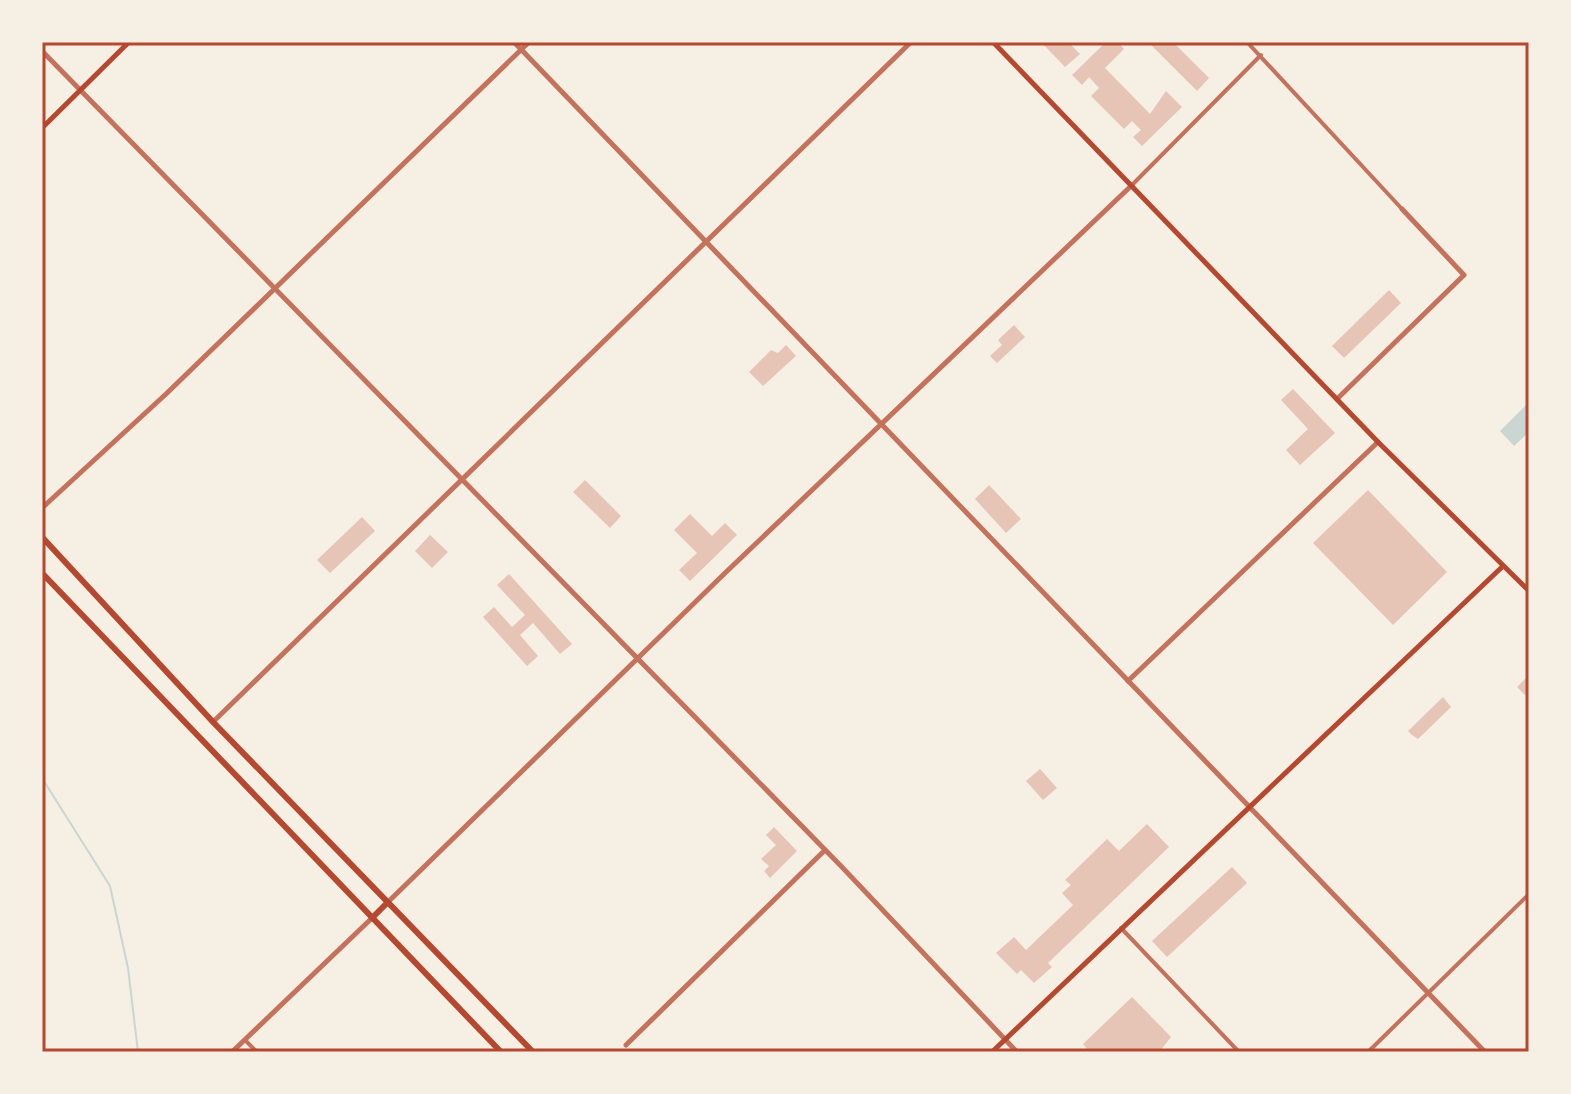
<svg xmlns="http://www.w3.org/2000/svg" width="1571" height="1094" viewBox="0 0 1571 1094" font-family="'Exo 2',sans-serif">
	<rect width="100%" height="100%" fill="#f6efe4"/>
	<polygon fill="#c9d6d2" points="1529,402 1529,432 1514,446 1500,431"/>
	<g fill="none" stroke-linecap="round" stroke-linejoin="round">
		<polyline stroke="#c9d6d2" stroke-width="2" points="42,778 110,886 128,968 138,1052"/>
	</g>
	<g fill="#e6c5b7">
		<polygon points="1041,42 1068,42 1080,54 1065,67"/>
		<polygon points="1106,42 1118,42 1124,49 1105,68 1150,114 1166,91 1182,107 1142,146 1133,137 1141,130 1132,121 1124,129 1091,96 1099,88 1089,77 1082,85 1072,75"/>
		<polygon points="1148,42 1173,42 1209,78 1197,91"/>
		<polygon points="1389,290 1401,303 1344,358 1332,346"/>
		<polygon points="1014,325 1025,337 997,363 990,356 1002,345 998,340"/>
		<polygon points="786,345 796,356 763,386 749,372 771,350 778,353"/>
		<polygon points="1293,389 1335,433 1300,465 1286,450 1308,429 1281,400"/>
		<polygon points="585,480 621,516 610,528 573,492"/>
		<polygon points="989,485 1021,519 1006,533 975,499"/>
		<polygon points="1368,490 1447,572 1393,625 1313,543"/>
		<polygon points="690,514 712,536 725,523 737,535 690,581 679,570 697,553 674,530"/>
		<polygon points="362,517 375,531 330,573 317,560"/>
		<polygon points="430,535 448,552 432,568 415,551"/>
		<polygon points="509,574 572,644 560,654 533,623 520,635 538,656 527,666 483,617 494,607 512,627 525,615 497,585"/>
		<polygon points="1529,675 1529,699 1517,687"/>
		<polygon points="1443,697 1451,707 1418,739 1412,735 1408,731"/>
		<polygon points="1040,769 1057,788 1043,800 1026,781"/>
		<polygon points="1147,824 1169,847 1048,963 1052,967 1034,983 1021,970 1017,974 996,953 1014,937 1026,950 1073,905 1062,893 1071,885 1065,880 1107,839 1119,851"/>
		<polygon points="774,827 797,851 770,878 764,871 769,866 761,859 776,845 766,835"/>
		<polygon points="1232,867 1247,883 1167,957 1152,941"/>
		<polygon points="1132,997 1171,1037 1159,1052 1090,1052 1083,1044"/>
	</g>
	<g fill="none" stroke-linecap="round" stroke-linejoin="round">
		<g stroke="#c5725c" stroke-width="4">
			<polyline points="1247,42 1402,209"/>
			<polyline points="1131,186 1261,55"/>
			<polyline points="1121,928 1239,1052"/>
			<polyline points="245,1040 257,1052"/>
			<polyline points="1368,1052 1529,894"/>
		</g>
		<g stroke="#c5725c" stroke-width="5">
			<polyline points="514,42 1485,1052"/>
			<polyline points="42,51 840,865 1017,1052"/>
			<polyline points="1337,399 1464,275 1402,209"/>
			<polyline points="42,508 166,394 529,42"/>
			<polyline points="1128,681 1378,442"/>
			<polyline points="213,722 911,42"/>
			<polyline points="387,903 724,574 1131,186"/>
			<polyline points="626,1045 825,850"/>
			<polyline points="232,1052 372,918"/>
		</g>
		<g stroke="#b5482f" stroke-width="5">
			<polyline points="993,42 1378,442 1529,591"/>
			<polyline points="42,128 129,42"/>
			<polyline points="992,1052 1502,567"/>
		</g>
		<g stroke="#b5482f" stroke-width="6">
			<polyline points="42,537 213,722 533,1052"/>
			<polyline points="42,573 501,1052"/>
			<polyline points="372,918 387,903"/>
		</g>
	</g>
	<rect width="1571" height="1094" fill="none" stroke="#f6efe4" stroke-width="88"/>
	<rect x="44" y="44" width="1483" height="1006" fill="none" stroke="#b5482f" stroke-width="3"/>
</svg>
